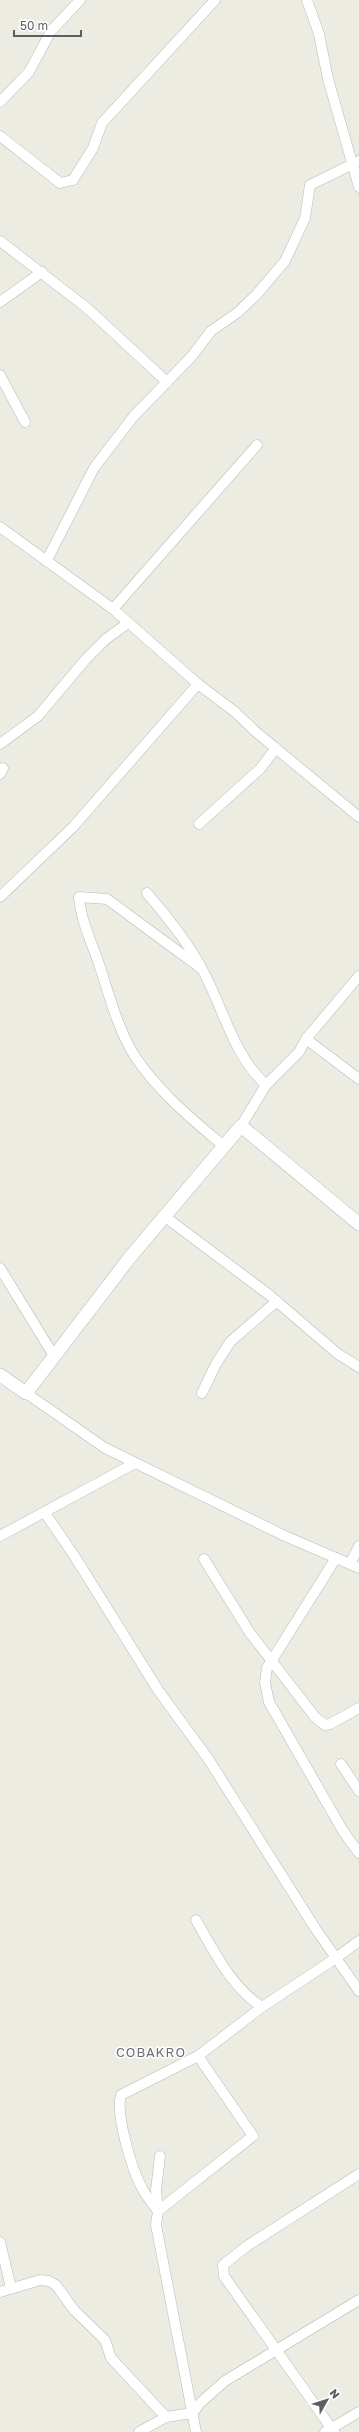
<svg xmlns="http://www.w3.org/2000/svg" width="359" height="2432" viewBox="0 0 359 2432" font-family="'Golos Text',sans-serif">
	<rect width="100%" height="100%" fill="#edece3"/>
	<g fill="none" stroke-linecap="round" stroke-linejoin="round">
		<defs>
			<g id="minor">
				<polyline points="307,0 319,34 328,79 359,187"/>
				<polyline points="0,102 29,72 51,31 80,0"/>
				<polyline points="0,136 60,183 73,180 93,148 102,123 215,0"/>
				<polyline points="0,241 87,308 167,382"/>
				<polyline points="0,302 42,272"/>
				<polyline points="0,375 25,422"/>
				<polyline points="0,527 113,609 198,684 235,712 256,732 359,817"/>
				<polyline points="47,560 94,468 133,417 192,356 211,331 237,313 257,294 285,261 305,218 310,185 359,161"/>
				<polyline points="113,609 257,445"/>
				<polyline points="0,744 38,716 86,659 106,639 128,623"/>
				<polyline points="0,774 3,768"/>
				<polyline points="199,824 260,769 276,748"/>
				<path d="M147,893c20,24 40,48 55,76 21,38 31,86 64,116"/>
				<polyline points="0,897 73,827 198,684"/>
				<path d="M202,969l-95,-70 -28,-2c2,24 12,44 20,67 10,30 18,63 35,91 22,34 58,65 90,91"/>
				<polyline points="306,1039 359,1079"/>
				<polyline points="241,1126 266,1085 299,1052 306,1039 359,976"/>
				<polyline points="164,1216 268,1294 338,1354 359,1367"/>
				<polyline points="0,1268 54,1356"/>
				<polyline points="26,1393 105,1448 285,1536 359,1568"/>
				<polyline points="202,1393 216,1364 230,1342 277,1301"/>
				<polyline points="45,1513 75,1557 158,1690 209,1760 315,1928 359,1991"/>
				<polyline points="0,1536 135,1463"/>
				<polyline points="336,1558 267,1668 265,1683 269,1702 343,1831 359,1853"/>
				<polyline points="204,1559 250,1633 315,1717 325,1725 330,1724 359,1708"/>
				<polyline points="350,1564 359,1546"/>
				<polyline points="341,1764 359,1791"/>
				<path d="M196,1920c18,31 35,67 66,87"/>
				<polyline points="160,2156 156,2190 158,2211 156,2225 196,2432"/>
				<path d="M158,2211c-5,-7 -12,-15 -16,-23 -10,-18 -27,-75 -21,-93l77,-39 64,-49 74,-49 23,-17"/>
				<polyline points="158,2211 253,2136 198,2056"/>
				<polyline points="0,2242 11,2288"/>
				<polyline points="0,2292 40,2280 49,2281 56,2285 74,2310 105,2340 111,2358 166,2417"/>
				<polyline points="139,2432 166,2417 193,2413 200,2403 225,2381 359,2300"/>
				<polyline points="325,2432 359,2412"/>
				<polyline points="334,2432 224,2276 223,2265 247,2246 359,2174"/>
			</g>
			<polyline id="tertiary" points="0,1375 26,1393 131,1256 241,1126 359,1224"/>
		</defs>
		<use href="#minor" stroke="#b5b8bc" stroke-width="11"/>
		<use href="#tertiary" stroke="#b5b8bc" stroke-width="14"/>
		<use href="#minor" stroke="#fff" stroke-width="10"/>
		<use href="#tertiary" stroke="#fff" stroke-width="13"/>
	</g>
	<g text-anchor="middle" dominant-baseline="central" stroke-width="3" stroke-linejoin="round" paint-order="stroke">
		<g font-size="13" letter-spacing="1" fill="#6c6f75" stroke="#fff">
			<text x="151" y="2052">COBAKRO</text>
		</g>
	</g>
	<g transform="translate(327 2400) rotate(51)" stroke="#ffffff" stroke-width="3" paint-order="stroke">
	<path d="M0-3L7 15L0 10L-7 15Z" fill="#5b5e63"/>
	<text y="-6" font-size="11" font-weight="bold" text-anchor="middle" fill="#5b5e63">N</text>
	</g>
	<path d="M14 30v6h67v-6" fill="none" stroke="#5b5e63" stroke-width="2"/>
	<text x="20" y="30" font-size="12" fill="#5b5e63" stroke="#ffffff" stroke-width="3" paint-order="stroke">50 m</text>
</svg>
